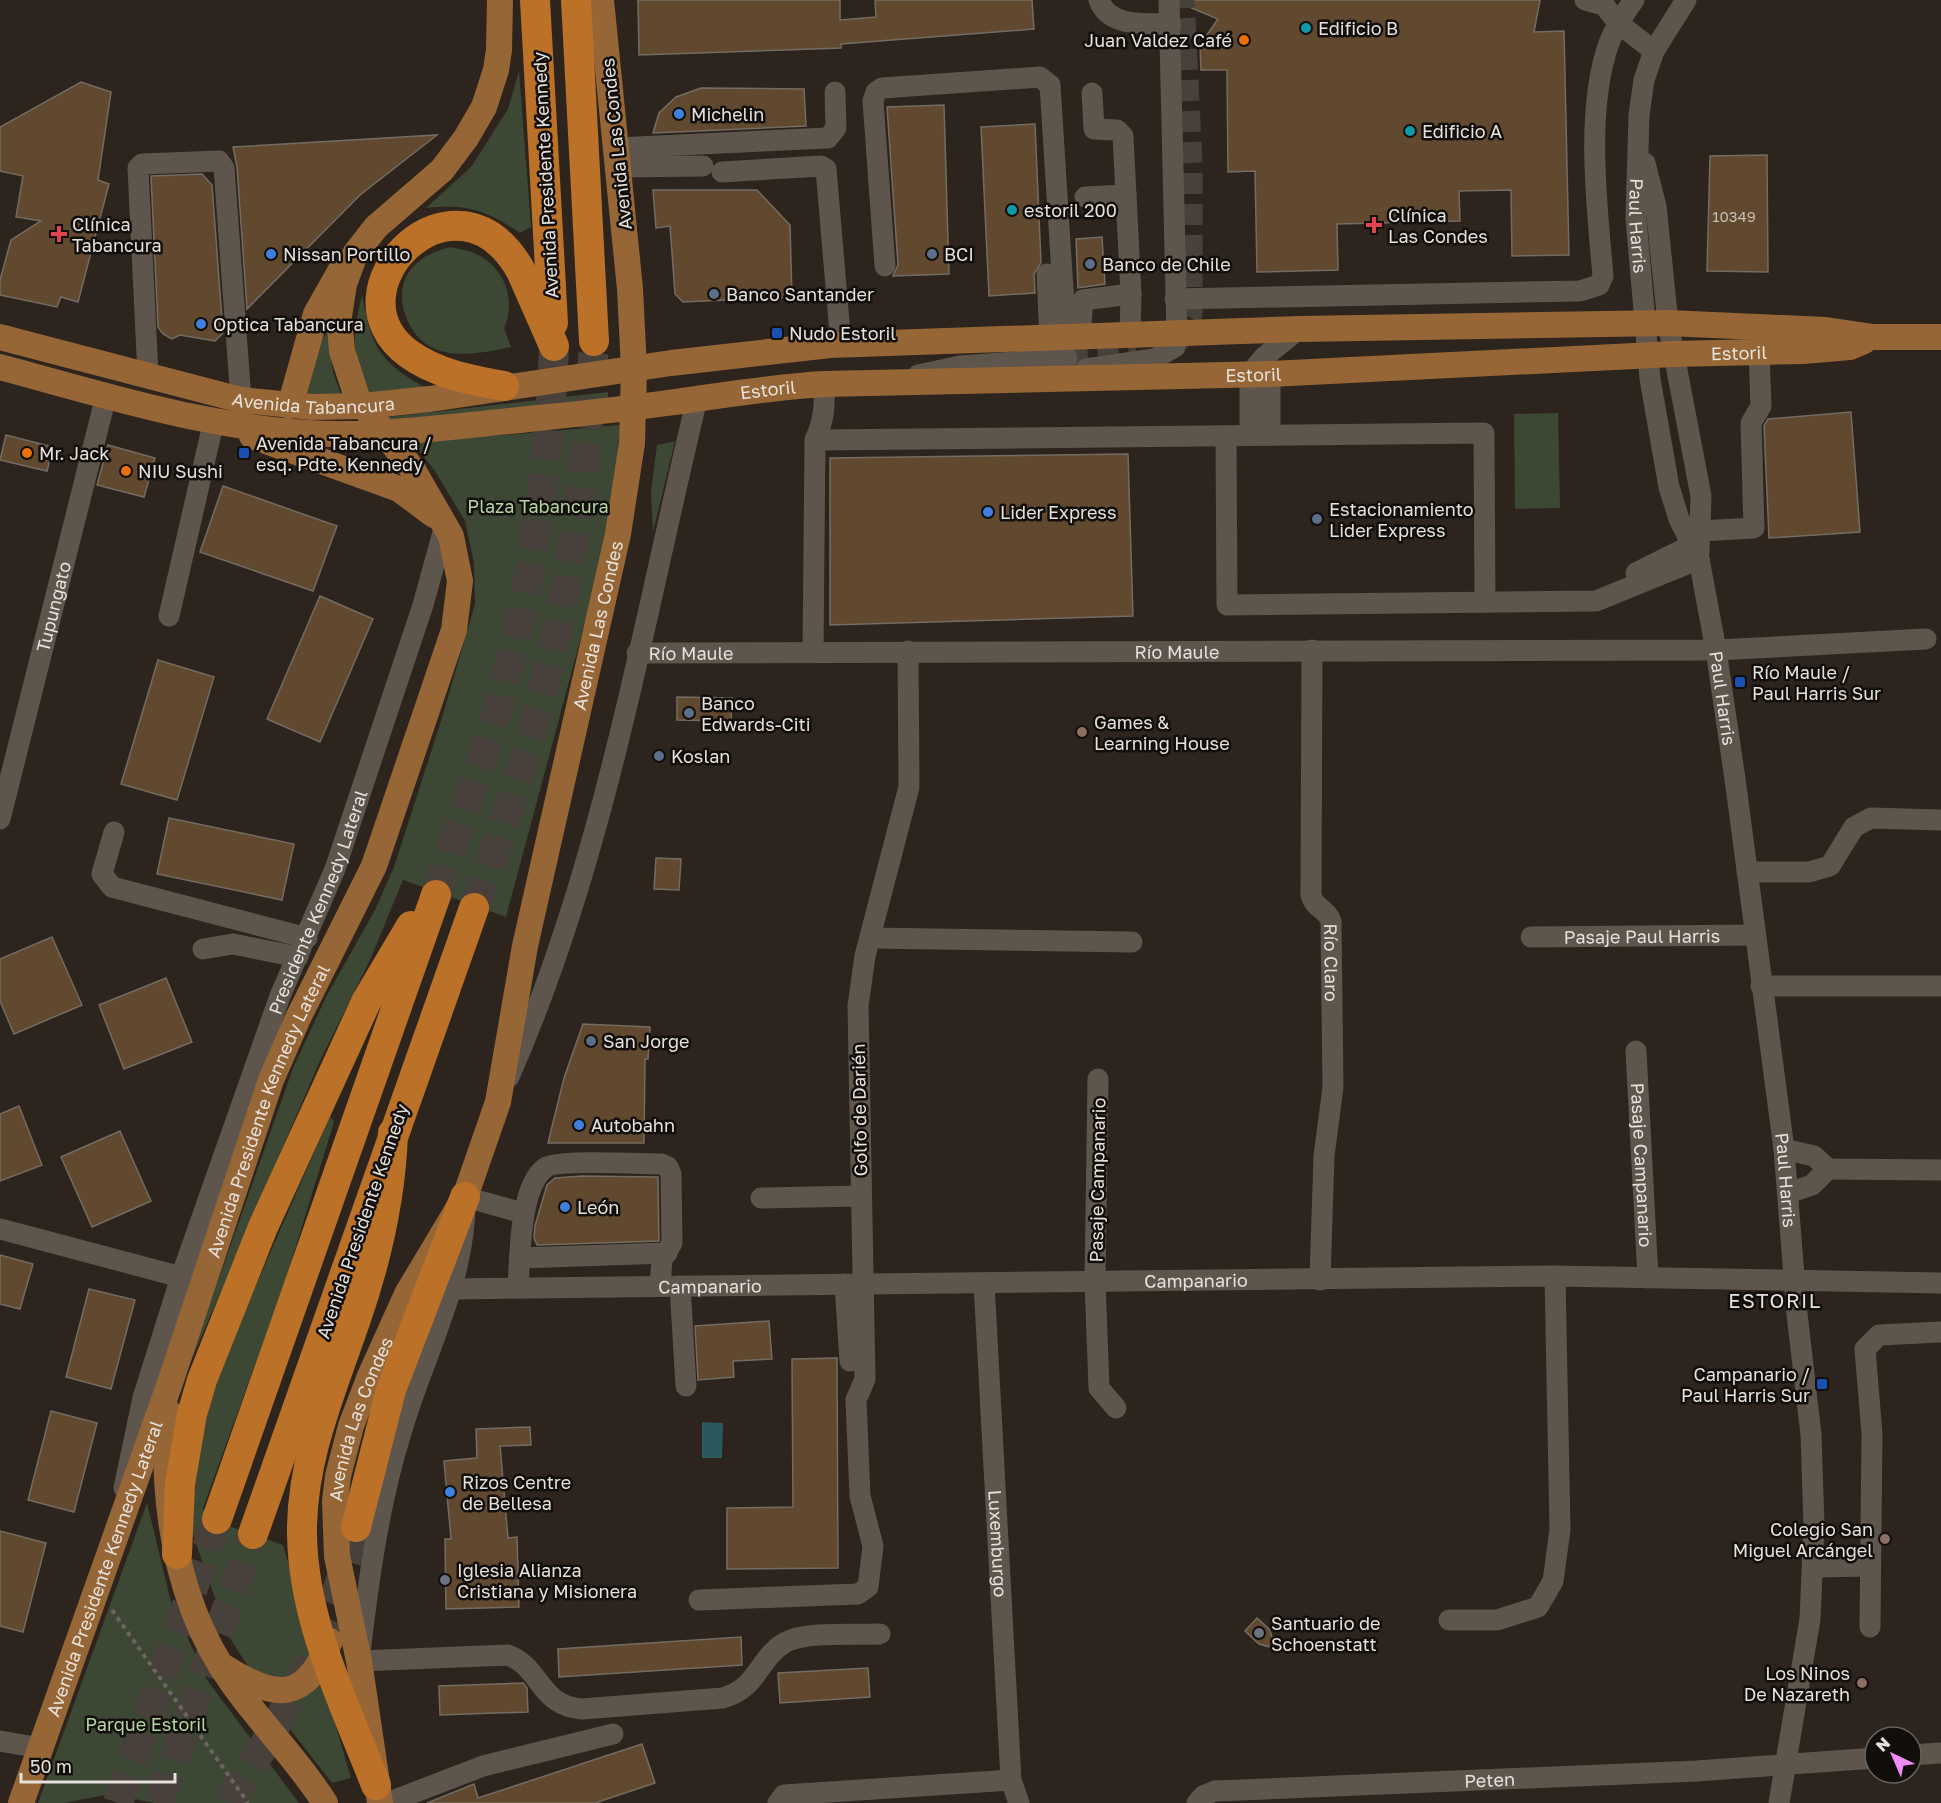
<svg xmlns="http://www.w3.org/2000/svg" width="1941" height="1803" viewBox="0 0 1941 1803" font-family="'Golos Text',sans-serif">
	<rect width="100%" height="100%" fill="#2c241d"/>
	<g fill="#3c4734">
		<path d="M519,71l12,156 -11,6c-34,-23 -53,-29 -94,-25l45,-41 37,-58z"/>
		<path d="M450,247c8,2 17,3 24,6 30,12 43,47 30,75l7,19c-26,5 -57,13 -82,-1 -25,-15 -38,-58 -15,-80 10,-11 22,-15 36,-19z"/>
		<path d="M362,295c10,52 16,65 62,92l-53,8c-20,-41 -20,-56 -9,-100z"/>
		<polygon points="328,331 333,372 342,397 306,399 320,343"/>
		<polygon points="608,392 608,398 391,425 389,417"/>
		<polygon points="1558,413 1560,508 1515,509 1514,414"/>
		<polygon points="620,425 611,525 506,917 403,880 370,960 319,1063 185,1375 293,1068 326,997 375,910 394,867 441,721 475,604 474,563 465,521 435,471 413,443"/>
		<polygon points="675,441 653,532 651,492 657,445"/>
		<polygon points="330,1116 334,1122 285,1282 203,1508 206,1518 283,1545 351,1778 332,1783 279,1715 228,1635 192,1532 189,1499 214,1381"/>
		<polygon points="147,1503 171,1602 207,1680 299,1803 154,1803 111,1794 64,1803 38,1803"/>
	</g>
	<polygon fill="#2b585d" points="702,1422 723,1423 722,1458 702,1458"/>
	<g fill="#60492f" stroke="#746c62" stroke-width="1.5">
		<polygon points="638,0 840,0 840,20 876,17 875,0 1032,0 1034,29 841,44 841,48 639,55"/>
		<polygon points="1182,0 1540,0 1534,32 1564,31 1569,255 1512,256 1511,190 1459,191 1460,221 1337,224 1338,270 1257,272 1255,171 1228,172 1227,70 1201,70 1200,45 1218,19 1182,4"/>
		<polygon points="81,82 111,92 98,180 109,184 78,302 61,297 57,307 0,295 0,280 11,240 41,221 16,217 23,176 0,171 0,127"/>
		<polygon points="701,88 804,89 806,126 653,133 659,113 676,97"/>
		<polygon points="944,105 949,274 893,276 898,265 887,107"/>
		<polygon points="1035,124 1041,263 1034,274 1035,293 989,296 981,127"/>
		<polygon points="437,135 360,195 247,309 237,167 233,147"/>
		<polygon points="1767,155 1768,272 1707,271 1710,156"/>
		<polygon points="202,174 212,185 223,333 215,341 180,335 172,339 163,334 158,327 151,176"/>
		<polygon points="653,190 757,190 790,225 792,297 683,302 675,294 670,226 656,228"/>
		<polygon points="1102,237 1105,284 1078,288 1076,239"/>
		<polygon points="1851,412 1860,532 1769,538 1764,426 1768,419"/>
		<polygon points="6,435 53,447 47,471 0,460"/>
		<polygon points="108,445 155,458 144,497 97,485"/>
		<polygon points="1128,454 1133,616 830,625 830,458"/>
		<polygon points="223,486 337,526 313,591 200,552"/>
		<polygon points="320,596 373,619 320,742 267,719"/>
		<polygon points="158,660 214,677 177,800 121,784"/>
		<polygon points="677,697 732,698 731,721 677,720"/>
		<polygon points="169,818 294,844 282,900 157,874"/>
		<polygon points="656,858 681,859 679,890 654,889"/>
		<polygon points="52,937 82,1005 14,1034 0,1001 0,959"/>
		<polygon points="166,978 192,1042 124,1069 99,1005"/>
		<polygon points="583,1024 650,1027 648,1059 645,1059 644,1143 548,1143 564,1078"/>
		<polygon points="19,1106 42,1165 0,1181 0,1114"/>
		<polygon points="120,1131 151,1201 92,1227 61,1157"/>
		<polygon points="582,1176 658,1177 659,1241 537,1245 534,1238 535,1226 547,1185 555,1178"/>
		<polygon points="0,1255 33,1264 20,1309 0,1304"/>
		<polygon points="89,1289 135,1300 111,1389 66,1377"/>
		<polygon points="769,1321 772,1359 733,1361 734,1377 698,1380 695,1326"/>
		<polygon points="837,1358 838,1568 727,1569 727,1508 793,1507 792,1359"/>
		<polygon points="51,1411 97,1423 74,1512 28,1500"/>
		<polygon points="530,1427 531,1445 500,1446 508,1538 517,1537 519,1607 446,1609 445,1539 451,1539 444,1461 477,1458 476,1429"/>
		<polygon points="0,1531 46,1543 23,1632 0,1626"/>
		<polygon points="1257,1618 1269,1629 1277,1649 1259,1644 1245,1631"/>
		<polygon points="741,1637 742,1665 559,1677 558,1649"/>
		<polygon points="868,1668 870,1697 780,1703 778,1673"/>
		<polygon points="523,1683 527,1688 528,1712 440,1715 439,1686"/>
		<polygon points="642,1744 655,1783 595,1803 427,1803 474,1784 478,1798"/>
	</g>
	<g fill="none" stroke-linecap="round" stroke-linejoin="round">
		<g stroke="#48403a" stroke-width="21" stroke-dasharray="21 10" stroke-linecap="butt">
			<polyline points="1174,342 1180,340 1192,314 1192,163 1184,0"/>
			<polyline points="1067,358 1136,352"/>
		</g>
		<g stroke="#48403a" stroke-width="30" stroke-dasharray="30 15" stroke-linecap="butt">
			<path d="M436,895c24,-75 53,-149 72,-226 27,-105 41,-211 46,-320"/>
			<path d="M474,908c72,-191 109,-363 120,-567"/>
			<polyline points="118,1803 217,1519"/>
			<polyline points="159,1803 253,1534"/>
			<path d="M228,1803c61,-94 100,-167 128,-276"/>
		</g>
		<polyline stroke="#6d6660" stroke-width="4" stroke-dasharray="4.5 4.5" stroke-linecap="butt" points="112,1610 248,1803"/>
		<g stroke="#5e554d" stroke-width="21">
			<path d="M1099,0c10,28 47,23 72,24"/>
			<polyline points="1585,0 1604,5 1618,23 1654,51"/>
			<path id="s1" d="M1686,0l-32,51 -10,29 -5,35 -3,103 14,161 19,108 10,32 20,40 17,91 19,129 49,370 13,165 14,121 3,90 -4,94 -31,184"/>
			<polyline points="1092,93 1094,129 1117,130 1123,136 1131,294 1130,334"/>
			<polyline points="616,148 828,138 836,128 835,92"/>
			<polyline points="1645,163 1656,206 1668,323 1701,496 1699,553"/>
			<polyline points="618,167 703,166"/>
			<polyline points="722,172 821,166 826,169 841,345"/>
			<polyline points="1085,197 1126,195"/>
			<polyline points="885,266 873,101 876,92 882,88 1040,77 1050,85 1066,337"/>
			<polyline points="1047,274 1050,338"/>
			<path d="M1175,299l405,-8 19,-6 4,-9c-6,-70 -18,-166 6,-233 6,-16 15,-29 25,-43"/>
			<polyline points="1080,336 1083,300 1131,294"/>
			<polyline points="1086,369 1154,359 1175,347 1177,334 1169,0"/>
			<polyline points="918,375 960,366 1067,358"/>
			<polyline points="148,376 138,168 142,164 219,161 224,168 241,400"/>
			<polyline points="1250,435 1250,374 1263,358 1299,329"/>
			<polyline points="1270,435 1270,374"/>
			<polyline points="1226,436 1227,605 1596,601 1699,559"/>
			<path d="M815,440c9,-19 10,-35 9,-56"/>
			<polyline points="1700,531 1754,528 1751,423 1761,406 1759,352"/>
			<polyline points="1636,573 1694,544"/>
			<polyline points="169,616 214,420"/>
			<path id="s2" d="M1312,650l-1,245c3,13 16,14 20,26l2,166 -9,69 -4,124"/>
			<polyline points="813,652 815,440 1484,433 1485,602"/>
			<path id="s3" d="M637,653l1079,-3 210,-11"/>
			<path id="s4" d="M0,819l106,-423"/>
			<polyline points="114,832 102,874 112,887 307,938"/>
			<polyline points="1747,872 1809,872 1830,866 1854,827 1871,818 1941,820"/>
			<path id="s5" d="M1531,937l223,-2"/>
			<polyline points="870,938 1132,942"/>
			<polyline points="203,949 233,944 298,957"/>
			<polyline points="1761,986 1941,986"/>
			<path id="s6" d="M1636,1051l12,227"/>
			<path d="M509,1077c95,-216 133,-451 188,-678"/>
			<polyline points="1098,1079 1095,1281 1099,1388 1116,1408"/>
			<polyline points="1784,1149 1814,1156 1828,1169 1812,1185 1788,1193"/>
			<polyline points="1828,1169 1941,1170"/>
			<polyline points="761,1198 860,1196"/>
			<path d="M523,1213l-58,-16c2,82 -42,159 -64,236 -23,74 -33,151 -42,228l149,-6c33,12 31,51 74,54l141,-11c35,-10 35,-39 61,-55 21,-12 71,-8 96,-9"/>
			<polyline points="0,1229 181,1277"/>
			<polyline points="520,1258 667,1253"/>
			<path id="s7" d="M984,1283l27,497 8,23"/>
			<polyline points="845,1284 850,1361"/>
			<polyline points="680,1286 686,1386"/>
			<path d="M518,1288c2,-29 1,-101 27,-120 11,-9 96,-4 116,-4l7,3 3,7 1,69 -10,17 -2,26"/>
			<path id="s8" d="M450,1289l1105,-13 386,7"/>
			<path id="s9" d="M124,1488l19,-90 38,-121 99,-281 55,-127 88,-264 22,-80"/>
			<polyline points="1813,1567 1869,1566"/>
			<polyline points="699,1600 858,1594 868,1587 873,1546 860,1496 856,1400 865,1379 858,1006 865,956 909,787 908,651"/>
			<polyline points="1449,1620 1497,1620 1538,1607 1553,1581 1560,1530 1555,1276"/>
			<polyline points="1870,1627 1872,1434 1865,1349 1879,1335 1941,1332"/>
			<polyline points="0,1741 41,1748"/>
			<polyline points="1911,1755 1941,1753"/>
			<polyline points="387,1803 483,1766 613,1734"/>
			<polyline points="778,1803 784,1795 1011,1780"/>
			<path id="s10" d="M1197,1803l6,-7 12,-5 482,-20 178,-13"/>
		</g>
		<g stroke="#966636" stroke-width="26">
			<path id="s11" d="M0,337l241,63 71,7 51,-1 67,-7 241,-36 159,-18 469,-16 369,-6 158,7 47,7h68"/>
			<path id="s12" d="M0,367c112,30 229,68 346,67 46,0 91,-6 136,-10 61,-7 123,-12 185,-21 52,-7 104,-16 157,-19l446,-10 404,-20 129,-3 47,-4 14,-6"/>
			<polyline points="290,406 316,314 342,268"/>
			<polyline points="252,436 399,489 434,515"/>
			<path d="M167,1410c-5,96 9,195 66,274 29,41 65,76 92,119"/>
			<path d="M224,1667c52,33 81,36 106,-26"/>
			<path id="s13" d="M21,1803l150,-423 100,-300 27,-62 76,-152 80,-236 6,-49 -9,-45 -38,-66 -56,-73 -15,-46 -3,-35 5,-32 11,-30 21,-27 66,-57 24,-32 18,-31 12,-37 3,-20 1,-50"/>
			<path id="s14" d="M380,1803l-21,-142 -22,-105 -2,-55 3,-25 13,-50 19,-50 37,-82 58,-97 33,-95 27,-156 93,-412 14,-91 2,-74 -4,-80 -29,-289"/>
		</g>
		<g stroke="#bb7127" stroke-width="30">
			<polyline points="535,0 553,323"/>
			<polyline points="576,0 594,341"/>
			<path d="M504,386c-33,-6 -67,-12 -95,-32 -87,-63 47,-199 112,-83l33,75"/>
			<polyline points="217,1519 436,895"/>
			<polyline points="356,1527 391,1390 465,1197"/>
			<polyline points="253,1534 474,908"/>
			<polyline points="177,1554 180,1484 192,1414 202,1380 263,1227 366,1002 411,926"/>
			<path d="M376,1785c-31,-80 -73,-163 -74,-251 -1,-75 30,-145 54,-215 21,-61 35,-121 37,-186"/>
		</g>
	</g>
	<g fill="#0f9aa8" stroke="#120e0b" stroke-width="2">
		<circle cx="1306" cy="28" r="6"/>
		<circle cx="1410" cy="131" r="6"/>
		<circle cx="1012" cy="210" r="6"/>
	</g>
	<g fill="#e8710a" stroke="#120e0b" stroke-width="2">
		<circle cx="1244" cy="40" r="6"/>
		<circle cx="27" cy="453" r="6"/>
		<circle cx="126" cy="471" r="6"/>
	</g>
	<g fill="#3f7fe0" stroke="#120e0b" stroke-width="2">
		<circle cx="679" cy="114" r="6"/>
		<circle cx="271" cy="254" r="6"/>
		<circle cx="201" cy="324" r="6"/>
		<circle cx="988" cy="512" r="6"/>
		<circle cx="579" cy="1125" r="6"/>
		<circle cx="565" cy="1207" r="6"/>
		<circle cx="450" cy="1492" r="6"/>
	</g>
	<g fill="#e0444e" stroke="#120e0b" stroke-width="2">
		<path d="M1371 216h6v6h6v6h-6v6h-6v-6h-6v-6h6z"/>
		<path d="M56 225h6v6h6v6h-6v6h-6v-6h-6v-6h6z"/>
	</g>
	<g fill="#5c6f8a" stroke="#120e0b" stroke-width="2">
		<circle cx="932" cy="254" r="6"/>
		<circle cx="1090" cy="264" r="6"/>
		<circle cx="714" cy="294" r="6"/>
		<circle cx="1317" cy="519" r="6"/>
		<circle cx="689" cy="713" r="6"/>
		<circle cx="659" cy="756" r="6"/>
		<circle cx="591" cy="1041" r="6"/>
	</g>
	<g fill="#1a4fb4" stroke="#120e0b" stroke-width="2">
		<rect x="771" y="327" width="12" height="12" rx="3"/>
		<rect x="238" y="447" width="12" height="12" rx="3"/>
		<rect x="1734" y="676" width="12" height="12" rx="3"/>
		<rect x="1816" y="1378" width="12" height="12" rx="3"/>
	</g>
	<g fill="#8d6e63" stroke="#120e0b" stroke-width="2">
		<circle cx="1082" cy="732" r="6"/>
		<circle cx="1885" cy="1539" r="6"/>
		<circle cx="1862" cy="1683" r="6"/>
	</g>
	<g fill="#6b7280" stroke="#120e0b" stroke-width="2">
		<circle cx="445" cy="1580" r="6"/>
		<circle cx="1259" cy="1633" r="6"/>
	</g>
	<g text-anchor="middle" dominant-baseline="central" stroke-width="5" stroke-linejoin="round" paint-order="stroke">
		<g font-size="15" fill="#c4bbb1">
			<text x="1734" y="216">10349</text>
		</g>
		<g font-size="18" fill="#e6e1dc" stroke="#120e0b" text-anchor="start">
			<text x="1318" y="28">Edificio B</text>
			<text x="1232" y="40" text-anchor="end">Juan Valdez Café</text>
			<text x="691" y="114">Michelin</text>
			<text x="1422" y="131">Edificio A</text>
			<text x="1024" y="210">estoril 200</text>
			<text x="1388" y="215">Clínica<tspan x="1388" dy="21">Las Condes</tspan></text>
			<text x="72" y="224">Clínica<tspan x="72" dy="21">Tabancura</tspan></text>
			<text x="283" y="254">Nissan Portillo</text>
			<text x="944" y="254">BCI</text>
			<text x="1102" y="264">Banco de Chile</text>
			<text x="726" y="294">Banco Santander</text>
			<text x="213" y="324">Optica Tabancura</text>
			<text x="789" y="333">Nudo Estoril</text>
			<text x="256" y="443">Avenida Tabancura /<tspan x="256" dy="21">esq. Pdte. Kennedy</tspan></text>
			<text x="39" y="453">Mr. Jack</text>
			<text x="138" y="471">NIU Sushi</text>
			<text x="1329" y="509">Estacionamiento<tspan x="1329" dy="21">Lider Express</tspan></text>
			<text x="1000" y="512">Lider Express</text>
			<text x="1752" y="672">Río Maule /<tspan x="1752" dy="21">Paul Harris Sur</tspan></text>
			<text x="701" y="703">Banco<tspan x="701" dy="21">Edwards-Citi</tspan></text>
			<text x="1094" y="722">Games &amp;<tspan x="1094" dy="21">Learning House</tspan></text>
			<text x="671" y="756">Koslan</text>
			<text x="603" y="1041">San Jorge</text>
			<text x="591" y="1125">Autobahn</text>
			<text x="577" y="1207">León</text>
			<text x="1810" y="1374" text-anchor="end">Campanario /<tspan x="1810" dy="21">Paul Harris Sur</tspan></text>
			<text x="462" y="1482">Rizos Centre<tspan x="462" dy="21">de Bellesa</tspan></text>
			<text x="1873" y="1529" text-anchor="end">Colegio San<tspan x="1873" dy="21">Miguel Arcángel</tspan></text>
			<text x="457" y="1570">Iglesia Alianza<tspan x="457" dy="21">Cristiana y Misionera</tspan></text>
			<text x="1271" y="1623">Santuario de<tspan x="1271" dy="21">Schoenstatt</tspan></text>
			<text x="1850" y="1673" text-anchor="end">Los Ninos<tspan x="1850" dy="21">De Nazareth</tspan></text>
		</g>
		<g font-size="18" fill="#e6e1dc" stroke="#120e0b">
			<text transform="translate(616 144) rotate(-96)">Avenida Las Condes</text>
			<text transform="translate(545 175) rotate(-93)">Avenida Presidente Kennedy</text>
			<text stroke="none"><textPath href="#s1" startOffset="237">Paul Harris</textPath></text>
			<text stroke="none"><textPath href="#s12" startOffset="1750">Estoril</textPath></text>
			<text stroke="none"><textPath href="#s12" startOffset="1264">Estoril</textPath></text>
			<text stroke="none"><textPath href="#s12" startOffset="778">Estoril</textPath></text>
			<text stroke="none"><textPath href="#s11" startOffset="322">Avenida Tabancura</textPath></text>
			<text stroke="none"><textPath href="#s4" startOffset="219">Tupungato</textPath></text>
			<text stroke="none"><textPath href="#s14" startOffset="1227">Avenida Las Condes</textPath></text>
			<text stroke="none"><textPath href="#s3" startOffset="540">Río Maule</textPath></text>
			<text stroke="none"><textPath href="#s3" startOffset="54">Río Maule</textPath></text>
			<text stroke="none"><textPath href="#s1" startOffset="720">Paul Harris</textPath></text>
			<text stroke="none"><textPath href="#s9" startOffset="618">Presidente Kennedy Lateral</textPath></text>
			<text stroke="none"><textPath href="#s5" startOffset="111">Pasaje Paul Harris</textPath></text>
			<text stroke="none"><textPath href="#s2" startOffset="320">Río Claro</textPath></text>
			<text transform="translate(859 1110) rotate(-91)">Golfo de Darién</text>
			<text stroke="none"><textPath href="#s13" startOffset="735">Avenida Presidente Kennedy Lateral</textPath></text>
			<text stroke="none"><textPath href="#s6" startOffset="114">Pasaje Campanario</textPath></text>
			<text transform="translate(1097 1180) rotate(-89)">Pasaje Campanario</text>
			<text stroke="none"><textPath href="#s1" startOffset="1206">Paul Harris</textPath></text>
			<text transform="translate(362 1221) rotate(-71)">Avenida Presidente Kennedy</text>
			<text stroke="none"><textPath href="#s8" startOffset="746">Campanario</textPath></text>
			<text stroke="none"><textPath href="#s8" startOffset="260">Campanario</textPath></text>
			<text stroke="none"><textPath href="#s14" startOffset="392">Avenida Las Condes</textPath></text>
			<text stroke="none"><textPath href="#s7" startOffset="261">Luxemburgo</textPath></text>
			<text stroke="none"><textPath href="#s13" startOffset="249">Avenida Presidente Kennedy Lateral</textPath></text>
			<text stroke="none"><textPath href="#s10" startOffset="297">Peten</textPath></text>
		</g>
		<g font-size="18" fill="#b5d6a1" stroke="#120e0b">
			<text x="538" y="506">Plaza Tabancura</text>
			<text x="146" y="1724">Parque Estoril</text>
		</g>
		<g font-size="20" letter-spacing="1.5" fill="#e6e1dc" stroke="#120e0b">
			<text x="1775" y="1300">ESTORIL</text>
		</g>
	</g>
	<g transform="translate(1893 1755) rotate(316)"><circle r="28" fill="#120e0b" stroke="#67625f" stroke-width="1.5"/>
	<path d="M0-4.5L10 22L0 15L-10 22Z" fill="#f18bf5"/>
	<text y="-9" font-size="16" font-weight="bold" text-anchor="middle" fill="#e6e1dc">N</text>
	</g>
	<path d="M21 1773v9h154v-9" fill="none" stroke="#e6e1dc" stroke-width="3"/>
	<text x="30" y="1773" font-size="18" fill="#e6e1dc" stroke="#120e0b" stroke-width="4.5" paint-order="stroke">50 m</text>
</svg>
